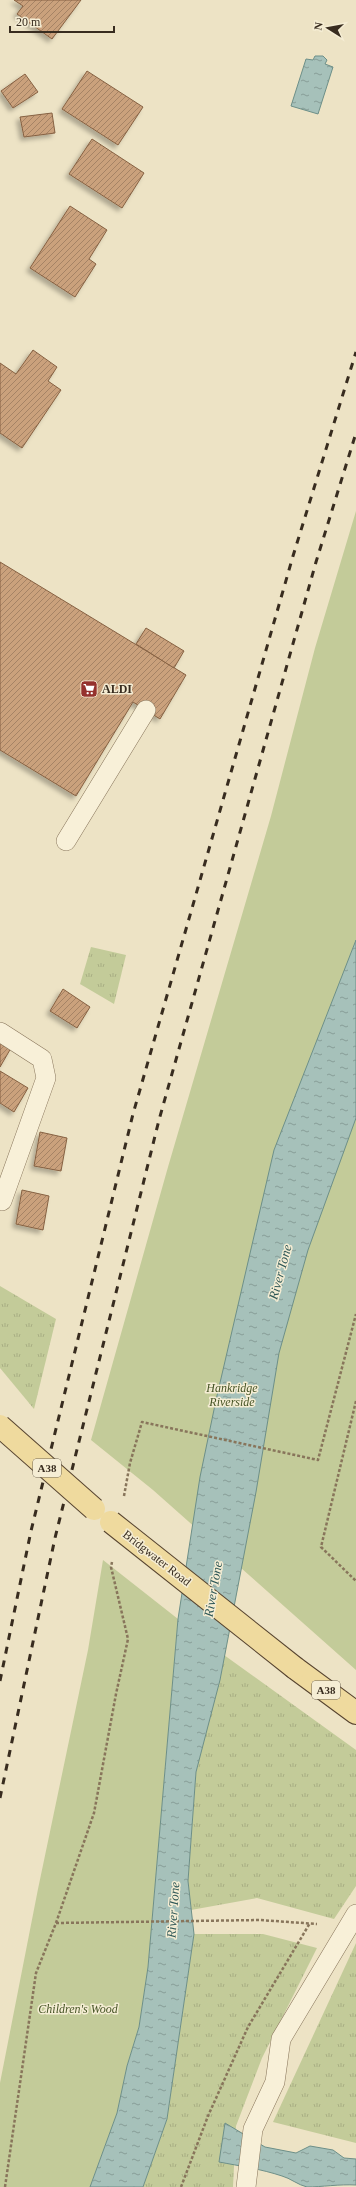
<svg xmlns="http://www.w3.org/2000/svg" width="356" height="2187" viewBox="0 0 356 2187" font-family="Georgia,serif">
	<defs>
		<pattern id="grass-tufts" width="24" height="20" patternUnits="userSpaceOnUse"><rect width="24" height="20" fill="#c3cb99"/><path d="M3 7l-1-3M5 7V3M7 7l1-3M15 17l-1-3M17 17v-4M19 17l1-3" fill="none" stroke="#a8ae83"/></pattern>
		<pattern id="water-ripples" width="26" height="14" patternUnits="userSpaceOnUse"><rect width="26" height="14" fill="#a6c1ba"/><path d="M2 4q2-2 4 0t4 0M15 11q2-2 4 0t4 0" fill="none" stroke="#889d97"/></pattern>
		<pattern id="building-hatch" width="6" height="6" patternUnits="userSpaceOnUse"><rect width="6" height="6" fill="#caa17c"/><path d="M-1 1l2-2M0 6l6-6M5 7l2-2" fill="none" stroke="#a58365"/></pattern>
		<filter id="shadow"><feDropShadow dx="-3.5" dy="3.5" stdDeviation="2" flood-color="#0004"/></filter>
	</defs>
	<rect width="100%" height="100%" fill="#ede3c5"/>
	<g fill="url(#grass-tufts)">
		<polygon points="91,947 126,955 114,1004 80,984"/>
		<polygon points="0,1286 56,1319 34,1409 0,1368"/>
		<polygon points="224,1655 356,1750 356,1886 334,1919 257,1898 191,1910 188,1881 196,1772"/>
		<polygon points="194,1934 263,1934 317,1948 262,2058 236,2126 233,2187 143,2187 167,2119"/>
		<polygon points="356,1943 356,2143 273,2122"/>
	</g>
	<g fill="#c3cb99">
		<polygon points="356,511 356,1670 153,1490 91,1440 168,1167 271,816 315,648"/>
		<polygon points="103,1560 178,1619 148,1967 139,2027 127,2066 117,2113 90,2187 0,2187 0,2083 38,1889 88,1650"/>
	</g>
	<g fill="url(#water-ripples)" stroke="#6d8f88">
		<polygon points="315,56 323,56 327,60 325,64 333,67 318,114 291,106 306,59 313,60"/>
		<polygon points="356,940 356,1118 308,1250 279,1353 256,1492 220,1680 196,1772 188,1881 194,1934 167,2119 143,2187 90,2187 117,2113 127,2066 139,2027 148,1967 178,1619 200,1477 216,1400 274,1150"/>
		<path d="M225,2123l40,24 31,6 14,-7 23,4 11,8 12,1v26c-16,-1 -35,2 -49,2 -9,-2 -17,-9 -25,-11 -21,-7 -42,-10 -63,-14z"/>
	</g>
	<g fill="url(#building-hatch)" stroke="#866142" filter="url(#shadow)">
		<polygon points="14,0 81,0 52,39 17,14 23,6"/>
		<polygon points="87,71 143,107 118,145 62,109"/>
		<polygon points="25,74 38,92 13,108 1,91"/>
		<polygon points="52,113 55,133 24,137 20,117"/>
		<polygon points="92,139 144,173 122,208 69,174"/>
		<polygon points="70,206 107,230 89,259 96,264 75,297 30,268"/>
		<polygon points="33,350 57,367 48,381 61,390 22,448 0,433 0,363 16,374"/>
		<polygon points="0,562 186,675 160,719 133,702 76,796 0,750"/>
		<polygon points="146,628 184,651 174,668 136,644"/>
		<polygon points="63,989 90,1007 77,1028 50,1011"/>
		<polygon points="0,1041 11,1048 0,1067"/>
		<polygon points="0,1071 28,1088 14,1112 0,1103"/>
		<polygon points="40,1132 67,1138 61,1171 34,1166"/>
		<polygon points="22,1190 49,1196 43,1230 16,1224"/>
	</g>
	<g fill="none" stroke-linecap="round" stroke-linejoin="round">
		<defs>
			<g id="lane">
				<polyline points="66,841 146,710"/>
				<polyline points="0,1032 42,1059 46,1078 2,1201"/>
				<polyline points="246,2187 253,2129 275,2082 281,2039 356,1914"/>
			</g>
			<polyline id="primary" points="295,1668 356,1713"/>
		</defs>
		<use href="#lane" stroke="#88755b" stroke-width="20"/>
		<use href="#primary" stroke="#56432f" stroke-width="24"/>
		<g stroke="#88755b" stroke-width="2.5" stroke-dasharray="3 2" stroke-linecap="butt">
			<polyline points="356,1401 321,1547 356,1581"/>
			<polyline points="124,1496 130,1463 142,1422 318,1460 356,1314"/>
			<polyline points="56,1923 260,1920 317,1924"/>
			<polyline points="5,2187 36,1973 56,1923 94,1813 116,1694 128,1639 111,1567 112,1562"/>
			<polyline points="181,2187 208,2116 248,2027 310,1923"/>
		</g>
		<use href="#lane" stroke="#f8f0d8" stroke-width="19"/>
		<use href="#primary" stroke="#efda9e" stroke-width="22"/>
		<g stroke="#382c1f" stroke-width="3" stroke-dasharray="7 7" stroke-linecap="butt">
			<polyline points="0,1681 31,1531 133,1114 293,556 356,352"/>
			<polyline points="0,1798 55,1538 159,1120 316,562 356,433"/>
		</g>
		<defs>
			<g id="primary-bridge">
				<polyline points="0,1426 94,1509"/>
				<polyline points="111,1522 295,1668"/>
			</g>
		</defs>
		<use href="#primary-bridge" stroke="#56432f" stroke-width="24" stroke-linecap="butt"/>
		<use href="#primary-bridge" stroke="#efda9e" stroke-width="22"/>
	</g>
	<defs>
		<symbol id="supermarket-square" viewBox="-11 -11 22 22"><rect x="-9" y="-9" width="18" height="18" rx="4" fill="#95312d" stroke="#f5edd4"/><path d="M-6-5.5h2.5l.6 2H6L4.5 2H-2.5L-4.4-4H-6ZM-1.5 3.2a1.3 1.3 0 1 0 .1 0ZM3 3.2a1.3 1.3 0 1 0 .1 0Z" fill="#fff"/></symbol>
	</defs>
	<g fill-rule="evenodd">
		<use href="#supermarket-square" x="79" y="679" width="20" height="20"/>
	</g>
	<g text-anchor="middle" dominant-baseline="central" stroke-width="3" stroke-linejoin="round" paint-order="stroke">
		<g fill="#f5edd4" stroke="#716655" stroke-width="1">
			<rect x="33" y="1459" width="28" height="18" rx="3"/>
			<rect x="312" y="1681" width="28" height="18" rx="3"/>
		</g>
		<g font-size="11" font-weight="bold" fill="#382c1f">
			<text x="47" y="1468">A38</text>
			<text x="326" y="1690">A38</text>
		</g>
		<g font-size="12" font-weight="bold" fill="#382c1f" stroke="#f5edd4" text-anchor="start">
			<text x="102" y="689">ALDI</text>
		</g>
		<g font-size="12" font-style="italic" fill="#465426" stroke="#f5edd4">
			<text x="232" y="1388">Hankridge<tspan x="232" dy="14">Riverside</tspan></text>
			<text x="78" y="2009">Children's Wood</text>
		</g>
		<g font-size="12" fill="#382c1f" stroke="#f5edd4">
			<text transform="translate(157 1558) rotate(38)">Bridgwater Road</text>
		</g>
		<g font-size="13" font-style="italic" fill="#2f5857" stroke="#f5edd4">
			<text transform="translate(280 1272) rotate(-75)">River Tone</text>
			<text transform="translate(213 1589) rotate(-80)">River Tone</text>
			<text transform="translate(173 1910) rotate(-86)">River Tone</text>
		</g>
	</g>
	<g transform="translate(328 28) rotate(281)" stroke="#f5edd4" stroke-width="3" paint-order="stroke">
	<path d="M0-3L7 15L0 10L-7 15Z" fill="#382c1f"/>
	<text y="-6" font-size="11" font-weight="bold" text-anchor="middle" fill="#382c1f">N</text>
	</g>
	<path d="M10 26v6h104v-6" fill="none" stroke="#382c1f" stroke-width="2"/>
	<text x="16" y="26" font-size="12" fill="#382c1f" stroke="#f5edd4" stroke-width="3" paint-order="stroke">20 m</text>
</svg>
